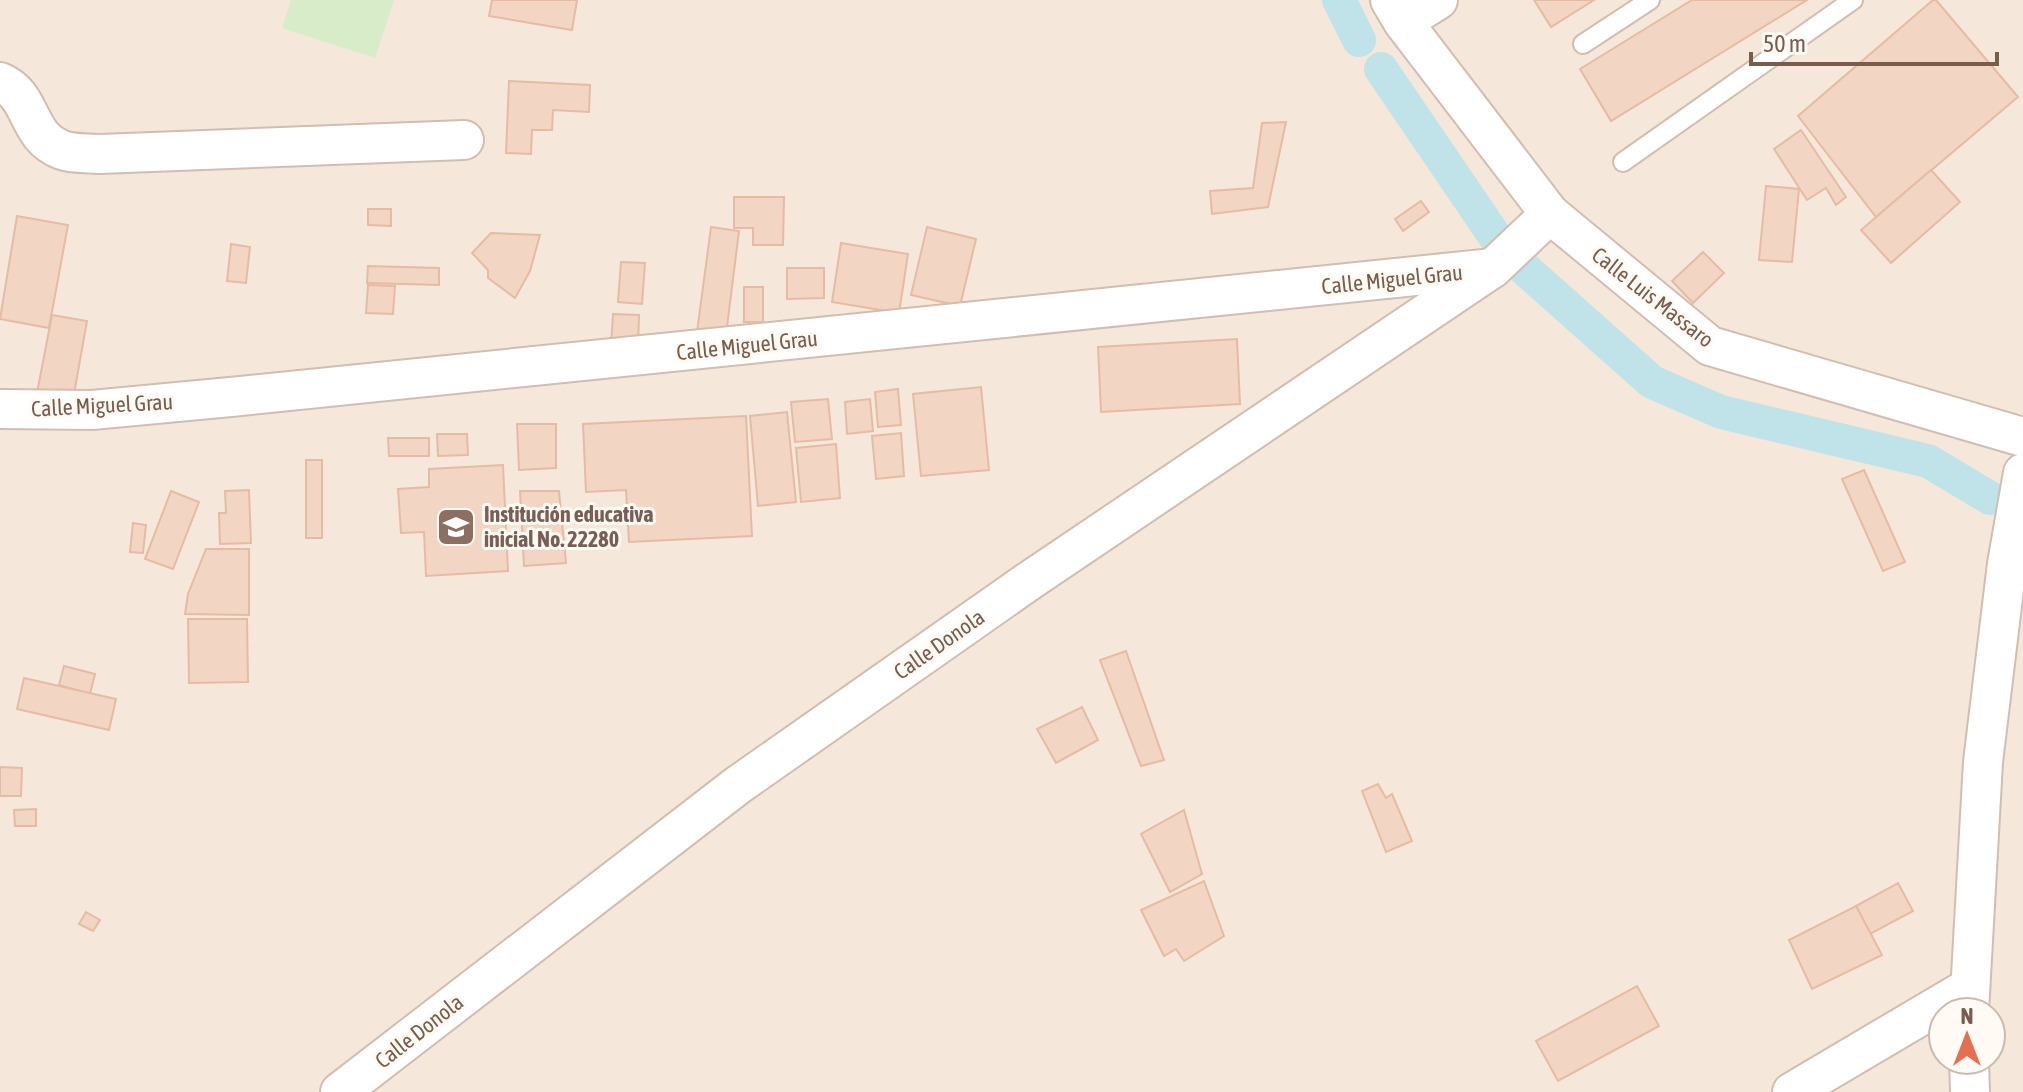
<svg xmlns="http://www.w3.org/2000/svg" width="2023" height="1092" viewBox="0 0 2023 1092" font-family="'Asap Condensed',sans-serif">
	<rect width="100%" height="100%" fill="#fdf6ec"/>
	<path fill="#f5e8da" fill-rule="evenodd" d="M0,0h2023v1092h-2023zM1943,1012h48v48h-48z"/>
	<polygon fill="#d8ecc9" points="291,0 394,0 375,58 282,28"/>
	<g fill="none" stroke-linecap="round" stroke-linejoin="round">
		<g stroke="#bfe3e8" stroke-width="34">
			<polyline points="1339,0 1359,40"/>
			<polyline points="1381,69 1496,238"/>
			<polyline points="1517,262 1652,382 1721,412 1928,461 1990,498"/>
		</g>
	</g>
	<g fill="#f3d5c3" stroke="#e6bba3" stroke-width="2">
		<polygon points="492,0 577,0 572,30 489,16"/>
		<polygon points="1534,0 1594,0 1551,27"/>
		<polygon points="1692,0 1807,0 1611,121 1580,69"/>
		<polygon points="1933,0 1936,0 2018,97 1876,217 1798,116"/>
		<polygon points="509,81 590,85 589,112 553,110 552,130 532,130 531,154 506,153"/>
		<polygon points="1286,122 1268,207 1212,214 1210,191 1253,188 1262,123"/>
		<polygon points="1801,130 1846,197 1836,205 1826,188 1807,200 1774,149"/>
		<polygon points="1931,170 1960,202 1891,263 1861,230"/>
		<polygon points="1766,186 1799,189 1792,262 1759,260"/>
		<polygon points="734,197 784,197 783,245 753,245 753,228 734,228"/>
		<polygon points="1421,201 1429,212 1403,231 1395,219"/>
		<polygon points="368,209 391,209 391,226 368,225"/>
		<polygon points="17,216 68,225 49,328 0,319"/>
		<polygon points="711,227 739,231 726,335 697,332"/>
		<polygon points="927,227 976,239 960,306 911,295"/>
		<polygon points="491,233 540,235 530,271 515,298 488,278 488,270 472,253"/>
		<polygon points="841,243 908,254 899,313 832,302"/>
		<polygon points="231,244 250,247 246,283 227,281"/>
		<polygon points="1703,252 1724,273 1693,303 1672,281"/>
		<polygon points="621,262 645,263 642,304 618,302"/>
		<polygon points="368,266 439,268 439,285 367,283"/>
		<polygon points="787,268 824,268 824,298 787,299"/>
		<polygon points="368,285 395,286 393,314 366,313"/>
		<rect x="744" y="287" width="19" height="35"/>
		<polygon points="613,314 639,315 638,347 611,346"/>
		<polygon points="52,315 87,321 72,405 36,398"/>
		<polygon points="1237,339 1240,404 1101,412 1098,347"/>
		<polygon points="981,387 989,470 921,476 913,394"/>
		<polygon points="898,389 901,425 878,427 875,392"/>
		<polygon points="828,399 832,439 795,442 791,402"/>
		<polygon points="870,399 873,431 847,434 845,402"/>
		<polygon points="787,412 796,502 758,506 750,416"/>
		<polygon points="746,416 752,536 629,542 626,490 586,492 583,424"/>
		<polygon points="517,424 556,424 556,468 519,470"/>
		<polygon points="901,433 904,476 876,479 872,436"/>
		<polygon points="437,434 467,434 468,455 438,456"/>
		<polygon points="388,438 429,438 429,456 389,456"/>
		<polygon points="836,444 840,498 801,502 796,448"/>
		<rect x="306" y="460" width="16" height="78"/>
		<polygon points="503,465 508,571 426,576 424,532 401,533 398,489 429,487 429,469"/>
		<polygon points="1864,470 1905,562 1883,571 1842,479"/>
		<polygon points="249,490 251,543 220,544 219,513 226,513 225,491"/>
		<polygon points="171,491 199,502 173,569 145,559"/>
		<polygon points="520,491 559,491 566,563 524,566"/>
		<polygon points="133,523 146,525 143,553 130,552"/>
		<polygon points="206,549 249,549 249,615 185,614 188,594"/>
		<polygon points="188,619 247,619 248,682 189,683"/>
		<polygon points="1126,651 1164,760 1141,766 1100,660"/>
		<polygon points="64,666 95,674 90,694 59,685"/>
		<polygon points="24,678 116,699 109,730 17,709"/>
		<polygon points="1082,707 1098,740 1056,763 1037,729"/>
		<polygon points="0,767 22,768 21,796 0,796"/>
		<polygon points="1378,784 1386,798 1392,794 1412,841 1386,852 1362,791"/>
		<polygon points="36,809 36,826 15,826 14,810"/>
		<polygon points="1184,810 1202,874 1170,892 1141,834"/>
		<polygon points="1204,881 1224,936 1184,961 1176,949 1164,956 1141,910"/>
		<polygon points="1898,883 1913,911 1870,934 1856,906"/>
		<polygon points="1856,906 1882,955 1812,989 1789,940"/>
		<polygon points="86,912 100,920 93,931 79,924"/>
		<polygon points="1637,986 1659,1026 1558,1081 1536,1041"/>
	</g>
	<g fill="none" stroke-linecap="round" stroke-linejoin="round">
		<defs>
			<g id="lane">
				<polyline points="1583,44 1650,0"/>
				<polyline points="1623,162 1853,0"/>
			</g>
			<g id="street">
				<polyline points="1390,0 1403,22 1550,214 1710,346 2023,437"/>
				<polyline points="1403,22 1438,0"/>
				<path d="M0,82c34,14 25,54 62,68 10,4 26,3 38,4l364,-14"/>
				<polyline points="0,409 92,410 241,396 1493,268"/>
				<polyline points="1969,1012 1983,762 2007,564 2023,473"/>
				<polyline points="1969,1060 1970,1092"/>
				<polyline points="340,1092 738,785 1029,581 1493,268 1550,214"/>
				<polyline points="1792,1092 1968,988"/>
			</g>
		</defs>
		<use href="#lane" stroke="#d1beb0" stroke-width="22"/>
		<use href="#street" stroke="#d1beb0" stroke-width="42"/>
		<use href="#lane" stroke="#fff" stroke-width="18"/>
		<use href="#street" stroke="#fff" stroke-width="38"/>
	</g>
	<defs>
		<symbol id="school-square" viewBox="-11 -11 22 22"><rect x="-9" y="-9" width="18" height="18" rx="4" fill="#8d6e63" stroke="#fffaf3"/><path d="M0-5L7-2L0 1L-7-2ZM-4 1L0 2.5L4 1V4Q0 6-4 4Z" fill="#fff"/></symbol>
	</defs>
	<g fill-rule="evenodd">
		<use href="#school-square" x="434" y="505" width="44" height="44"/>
	</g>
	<g text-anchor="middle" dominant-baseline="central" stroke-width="6" stroke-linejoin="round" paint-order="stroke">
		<g font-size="22" fill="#7a5c4d" stroke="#fffaf3">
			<text transform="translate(1392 279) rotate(-6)">Calle Miguel Grau</text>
			<text transform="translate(1653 297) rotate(38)">Calle Luis Massaro</text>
			<text transform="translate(747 345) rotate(-6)">Calle Miguel Grau</text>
			<text transform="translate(102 405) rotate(-3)">Calle Miguel Grau</text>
			<text transform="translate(939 644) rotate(-35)">Calle Donola</text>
			<text transform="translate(419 1031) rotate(-38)">Calle Donola</text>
		</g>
		<g font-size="22" font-weight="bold" fill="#785e54" stroke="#fffaf3" text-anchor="start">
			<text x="484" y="514">Institución educativa<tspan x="484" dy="25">inicial No. 22280</tspan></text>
		</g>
	</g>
	<g transform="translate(1967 1036)"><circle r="38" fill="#fffaf3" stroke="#cabbb1" stroke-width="2"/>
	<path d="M0-6L14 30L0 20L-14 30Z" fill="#e76f51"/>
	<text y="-12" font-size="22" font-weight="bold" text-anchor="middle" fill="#7a5c4d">N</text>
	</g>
	<path d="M1751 52v12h246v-12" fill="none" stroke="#7a5c4d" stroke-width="4"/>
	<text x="1763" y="52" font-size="24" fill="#7a5c4d" stroke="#fffaf3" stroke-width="6" paint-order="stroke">50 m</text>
</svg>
